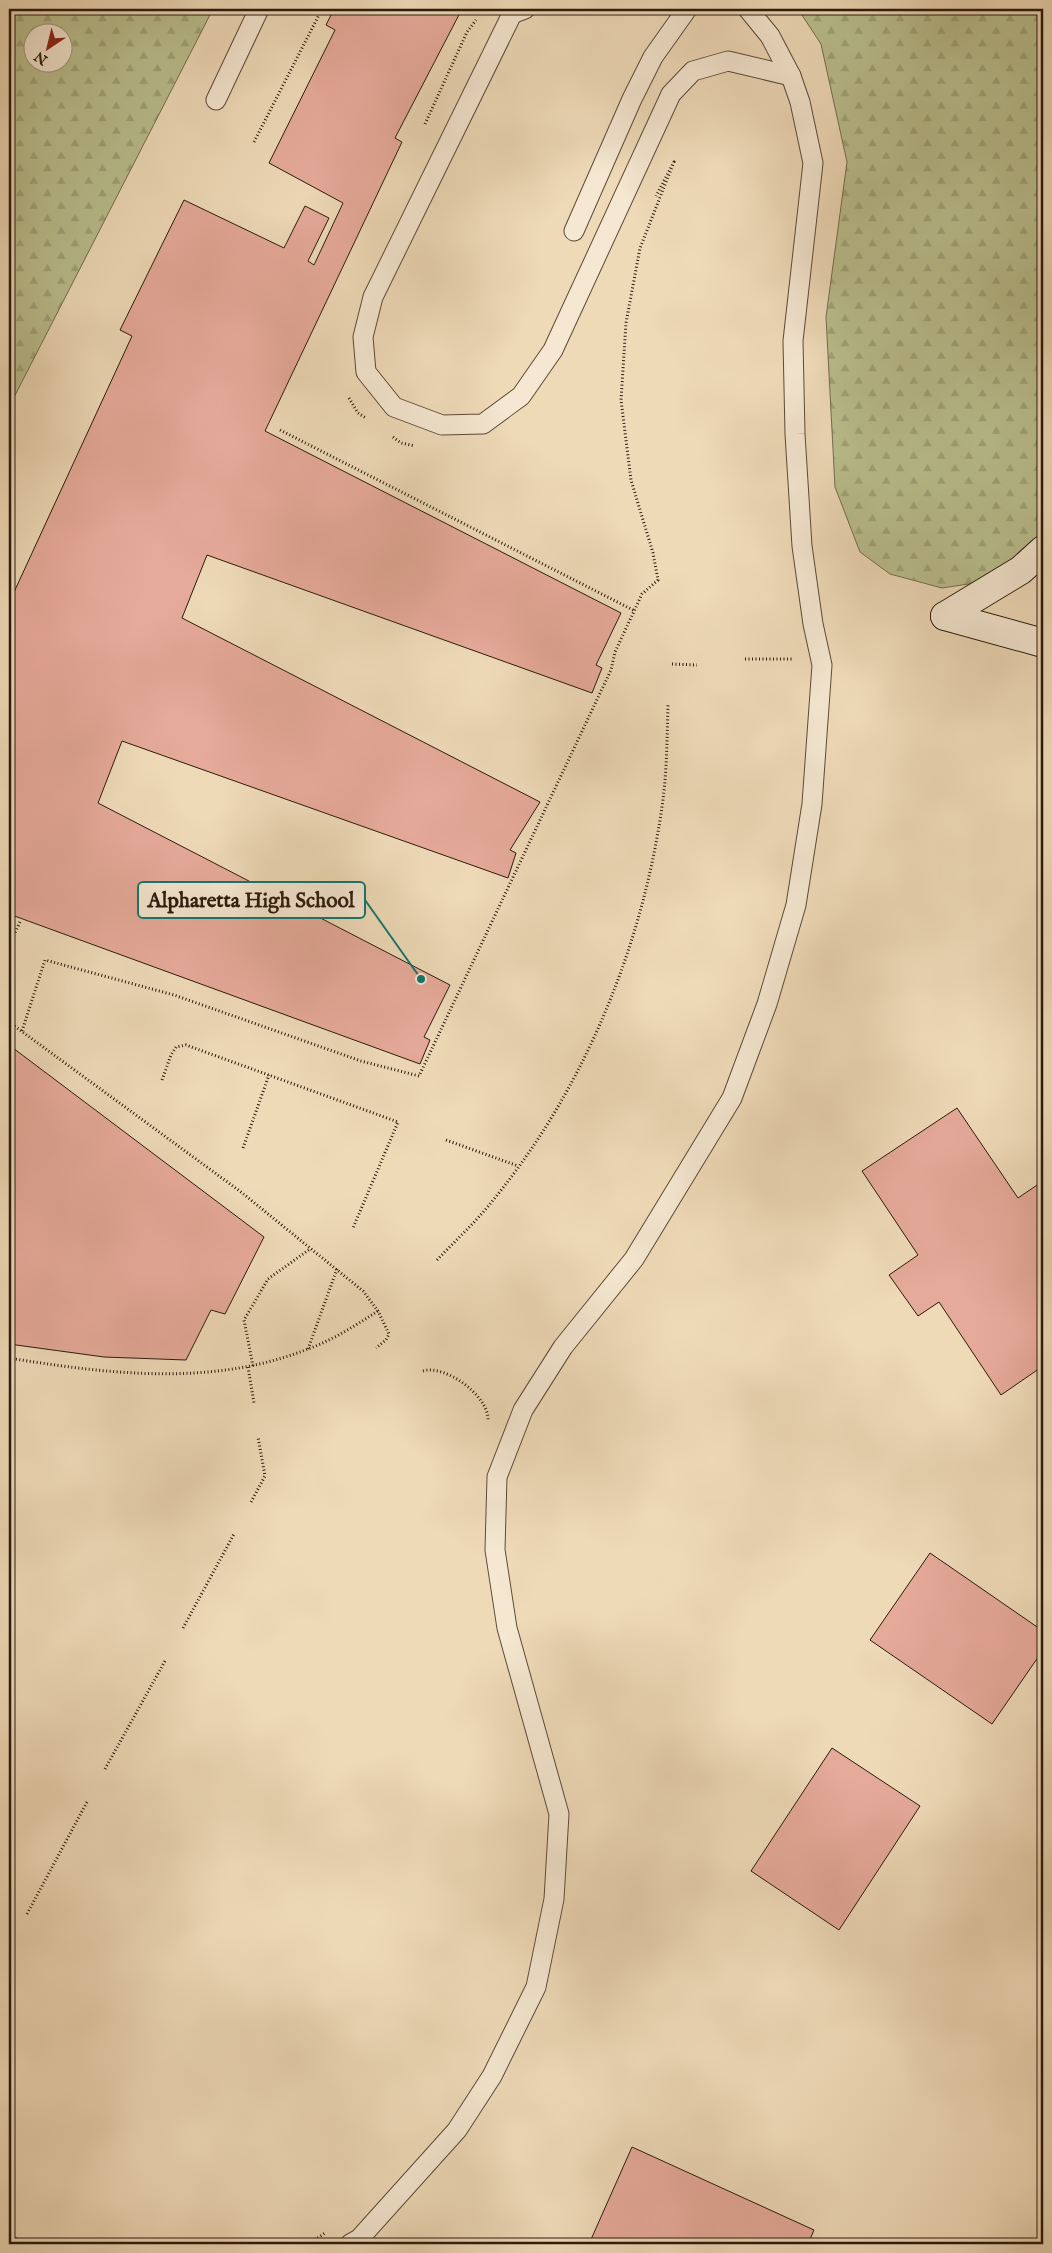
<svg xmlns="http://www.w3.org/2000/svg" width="1052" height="2253" viewBox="0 0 1052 2253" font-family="'IM FELL English',serif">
	<defs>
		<pattern id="forest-firs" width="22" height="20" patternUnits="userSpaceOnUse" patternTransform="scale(1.25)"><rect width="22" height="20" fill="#babf8e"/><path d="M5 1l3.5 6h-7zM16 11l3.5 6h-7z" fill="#a0a479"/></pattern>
	</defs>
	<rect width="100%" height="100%" fill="#efdab8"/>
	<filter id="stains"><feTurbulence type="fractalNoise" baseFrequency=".004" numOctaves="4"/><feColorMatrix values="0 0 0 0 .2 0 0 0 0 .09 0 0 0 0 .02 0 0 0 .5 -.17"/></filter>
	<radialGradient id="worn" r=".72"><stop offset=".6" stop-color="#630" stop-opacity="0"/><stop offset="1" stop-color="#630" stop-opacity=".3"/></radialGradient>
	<g fill="url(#forest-firs)" stroke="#726c4e" fill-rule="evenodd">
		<path d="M9,9h204l-204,398zM32,32h30v30h-30z"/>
		<polygon points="798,9 1043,9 1043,539 988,581 942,588 890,574 860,552 835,487 826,317 847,162 821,44"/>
	</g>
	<g fill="#e6aa9a" stroke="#2a1a0d">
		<polygon points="334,9 462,9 395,138 402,142 265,431 621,613 596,665 602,668 592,693 207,555 182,618 540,802 510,850 516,853 508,878 122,741 98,803 450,985 424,1037 430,1040 420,1064 9,914 9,603 132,336 120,330 184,200 284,248 305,206 329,218 308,261 314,265 343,203 269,163 335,30 326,25"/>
		<polygon points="9,1045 264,1237 225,1314 211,1310 186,1360 104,1357 9,1344"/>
		<polygon points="957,1108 1018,1198 1043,1181 1043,1241 1039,1244 1043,1251 1043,1366 1001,1395 939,1302 918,1316 889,1275 918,1255 862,1171"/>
		<polygon points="930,1553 1043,1631 1043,1650 992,1724 870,1640"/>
		<polygon points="832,1748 920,1806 839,1930 751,1871"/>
		<polygon points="632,2147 814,2230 808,2244 589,2244"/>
	</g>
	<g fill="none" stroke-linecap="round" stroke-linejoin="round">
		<defs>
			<g id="lane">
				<polyline points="525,9 512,14 373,297 363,337 366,372 394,407 442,425 483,424 521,396 553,350 671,94 693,71 728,61 791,76"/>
				<polyline points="216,100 259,9"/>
				<polyline points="574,231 632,99 653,57 687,9"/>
				<polyline points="350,2244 359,2239 457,2130 492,2076 536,1987 554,1899 559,1814 507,1628 495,1550 497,1477 523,1410 563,1347 634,1259 732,1098 767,1004 796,905 812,804 822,665 813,624 802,546 795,434 793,341 813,163 800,102 791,76 770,36 748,9"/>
			</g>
			<g id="secondary">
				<polyline points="945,616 1021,570 1043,550"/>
				<polyline points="945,616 1043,643"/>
			</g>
		</defs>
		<use href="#lane" stroke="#5b4a38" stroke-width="21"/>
		<use href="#secondary" stroke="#2a1a0d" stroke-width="30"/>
		<g stroke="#2a1a0d" stroke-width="3" stroke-dasharray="1 2.5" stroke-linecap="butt">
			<polyline points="425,124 467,32 476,20"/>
			<polyline points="254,142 322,9"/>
			<polyline points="349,398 358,413 366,418"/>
			<polyline points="280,430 635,611"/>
			<polyline points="393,437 401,443 415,446"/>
			<polyline points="745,659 792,659"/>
			<polyline points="672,664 697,665"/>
			<polyline points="9,945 21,920"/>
			<polyline points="9,1022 241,1192 363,1291 378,1311 389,1334 386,1340 376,1348"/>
			<polyline points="22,1031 45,960 174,995 361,1061 419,1076 611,670 615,652 642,594 658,580 653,553 631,480 621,400 626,323 640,248 674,162 656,196"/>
			<polyline points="162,1080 171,1055 176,1047 186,1045 398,1122 353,1228"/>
			<polyline points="446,1140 518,1166"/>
			<polyline points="243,1148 269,1075"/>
			<path d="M437,1260c19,-20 40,-39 57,-61 90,-110 148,-252 168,-392 5,-34 5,-68 6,-102"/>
			<polyline points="308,1349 337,1269"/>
			<path d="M9,1358c99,16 203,29 299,-9 25,-9 48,-24 70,-38"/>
			<polyline points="253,1366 244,1320 268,1279 310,1249"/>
			<polyline points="248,1367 254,1403"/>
			<path d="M423,1371c22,-7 66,25 65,49"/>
			<polyline points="251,1502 265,1476 258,1437"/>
			<polyline points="183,1628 234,1534"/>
			<polyline points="105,1769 165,1661"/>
			<polyline points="27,1914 87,1802"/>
			<polyline points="9,1948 10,1946"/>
			<polyline points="9,2235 26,2244"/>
			<polyline points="309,2244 325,2233"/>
		</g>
		<use href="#lane" stroke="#f5e7d1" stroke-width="19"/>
		<use href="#secondary" stroke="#f5e7d1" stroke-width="28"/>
	</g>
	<path fill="none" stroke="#0f766e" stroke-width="2" d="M421 979L365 900"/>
	<circle fill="#0f766e" stroke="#f5e7d1" stroke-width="2" cx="421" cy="979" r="5"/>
	<rect fill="#f5e7d1" stroke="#0f766e" stroke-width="2" x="138" y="882" width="227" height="36" rx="5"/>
	<g font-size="21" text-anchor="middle" font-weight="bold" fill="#2a1a0d">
		<text x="251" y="907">Alpharetta High School</text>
	</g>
	<rect width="1052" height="2253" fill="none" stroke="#efdab8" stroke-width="30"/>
	<rect x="10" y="10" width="1032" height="2233" fill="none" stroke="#2a1a0d" stroke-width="2.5"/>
	<rect x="15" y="15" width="1022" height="2223" fill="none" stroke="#2a1a0d"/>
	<g transform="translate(48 48) rotate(215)"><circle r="24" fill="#f5e7d1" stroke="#a49583"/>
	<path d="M0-4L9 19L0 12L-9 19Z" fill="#8f2418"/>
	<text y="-8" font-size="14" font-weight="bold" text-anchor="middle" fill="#2a1a0d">N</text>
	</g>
	<rect width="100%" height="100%" filter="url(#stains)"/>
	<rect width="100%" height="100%" fill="url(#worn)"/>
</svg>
